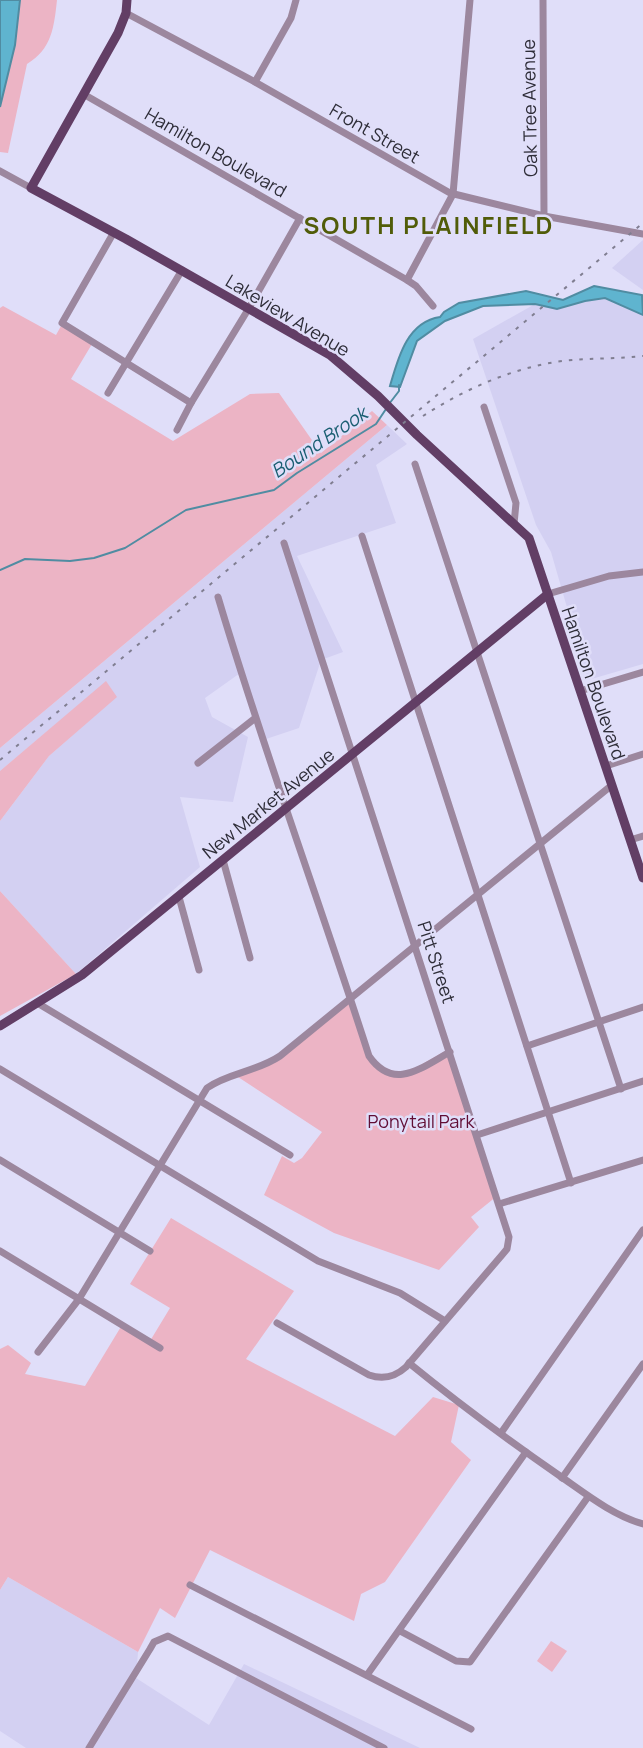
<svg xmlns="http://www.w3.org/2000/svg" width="643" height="1748" viewBox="0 0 643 1748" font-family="Manrope,sans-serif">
	<rect width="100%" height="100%" fill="#e0def9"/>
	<g fill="#d3d0f2">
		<polygon points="643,240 643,290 612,268"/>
		<polygon points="605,298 643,315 643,664 588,680 551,552 536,525 473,339 535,304 557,309 585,301"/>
		<polygon points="387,425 407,444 376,465 396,523 297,556 343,652 321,660 299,728 266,739 243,671 205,698 212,717 248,737 233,802 180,797 200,867 76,974 0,891 0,821 49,756 116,697 106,682 0,771 0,748"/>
		<polygon points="8,1577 138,1652 136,1678 209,1725 244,1664 420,1748 26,1748 0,1731 0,1590"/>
	</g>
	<g fill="#ecb4c5">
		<path d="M0,0h57c-3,27 -5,49 -30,64l-19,89 -8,-1z"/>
		<polygon points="3,306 56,335 61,326 92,344 71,379 173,441 250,394 279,393 321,453 372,411 387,425 0,748 0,308"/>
		<polygon points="106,681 117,697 49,756 0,821 0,771"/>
		<polygon points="0,891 76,974 0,1016"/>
		<polygon points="350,999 373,1063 403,1075 447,1050 497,1196 471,1217 479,1227 439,1270 334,1233 264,1195 282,1156 294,1163 302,1158 322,1132 238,1077 292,1047"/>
		<polygon points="171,1218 294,1291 246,1359 395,1436 433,1397 459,1405 451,1442 471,1460 385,1582 361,1594 354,1621 210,1550 175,1618 160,1608 138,1652 8,1577 0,1590 0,1349 8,1345 31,1363 25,1374 85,1386 122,1325 150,1341 170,1308 130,1284"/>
		<polygon points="551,1641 567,1651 552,1672 537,1661"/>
	</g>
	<g fill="#5fb4cf" stroke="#508ca2" stroke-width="2">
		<polygon points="0,0 20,0 15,45 0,107"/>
		<path d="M594,286l48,9 1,20 -38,-17 -20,3 -28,8 -22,-5 -52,2 -38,15 -28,20 -17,46 -10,-1c8,-28 17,-64 50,-69l4,-5 15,-9 67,-12 37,9z"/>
	</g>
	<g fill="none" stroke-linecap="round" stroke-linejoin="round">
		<g stroke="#508ca2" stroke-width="2">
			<polyline points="389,404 399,391 399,385"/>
			<polyline points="0,570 25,559 70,561 94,558 125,548 186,510 274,490 297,473 376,424 386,409"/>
		</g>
		<g stroke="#9c879e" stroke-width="7">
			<polyline points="543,0 544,216"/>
			<polyline points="126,13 255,82 450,193 544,216 643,234"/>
			<polyline points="255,82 291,18 296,0"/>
			<polyline points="85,95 407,280 416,286 433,306"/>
			<polyline points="0,171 31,188"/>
			<polyline points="114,232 62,323 191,403"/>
			<polyline points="407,280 453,194 470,0"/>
			<polyline points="108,393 182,270"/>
			<polyline points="484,407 516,503 514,524"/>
			<polyline points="177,430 191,403 249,308 300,218"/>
			<polyline points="415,464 621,1089"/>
			<polyline points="362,536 571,1183"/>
			<polyline points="548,594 609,576 643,572"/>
			<path d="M218,597c46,155 102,306 151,459 25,36 53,11 81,-4"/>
			<polyline points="580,691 643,672"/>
			<polyline points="198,763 254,719"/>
			<polyline points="606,766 643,754"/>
			<polyline points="630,840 643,836"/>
			<polyline points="223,860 250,958"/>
			<polyline points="179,897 199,970"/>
			<polyline points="39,1004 290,1155"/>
			<polyline points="527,1046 643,1007"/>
			<polyline points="0,1069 318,1261 400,1293 445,1321"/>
			<polyline points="477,1135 643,1081"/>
			<polyline points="0,1160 150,1251"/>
			<polyline points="499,1204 643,1160"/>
			<polyline points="0,1251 160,1348"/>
			<path d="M277,1323l92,52c14,5 26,2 37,-8l96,-112 5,-6 2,-12 -225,-694"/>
			<path d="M38,1352l41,-53 128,-211c21,-15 49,-16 73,-32l332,-271"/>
			<path d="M409,1363c49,40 99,77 151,113 26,18 52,39 83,48"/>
			<polyline points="501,1433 643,1230"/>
			<polyline points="562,1478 643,1364"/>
			<polyline points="190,1585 471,1729"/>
			<polyline points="400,1631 456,1661 470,1662 588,1497"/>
			<polyline points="367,1675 526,1452"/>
			<polyline points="89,1748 150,1649 154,1642 168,1636 384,1748"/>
		</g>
		<g stroke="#623e65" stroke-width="9">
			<polyline points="127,0 126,13 118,33 31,188 126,239 330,355 378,396 417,435 529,538 643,878"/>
			<polyline points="0,1026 82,975 548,594"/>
		</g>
		<g stroke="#807e91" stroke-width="2" stroke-dasharray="3.5 7" stroke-linecap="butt">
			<path d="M423,416c42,-27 89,-48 139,-55 27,-3 54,-2 81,-5"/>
			<polyline points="0,760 643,223"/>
		</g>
	</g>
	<g text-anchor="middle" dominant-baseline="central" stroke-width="5" stroke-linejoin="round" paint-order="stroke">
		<g font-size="18" fill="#2e2d38" stroke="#e0def9">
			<text transform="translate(529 108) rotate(-91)">Oak Tree Avenue</text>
			<text transform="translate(375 133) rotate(30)">Front Street</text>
			<text transform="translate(216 152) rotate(30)">Hamilton Boulevard</text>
			<text transform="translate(288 315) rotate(31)">Lakeview Avenue</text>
			<text transform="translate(594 683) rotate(71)">Hamilton Boulevard</text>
			<text transform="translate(268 803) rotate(-39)">New Market Avenue</text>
			<text transform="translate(437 962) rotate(72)">Pitt Street</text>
		</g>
		<g font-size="18" fill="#610d35" stroke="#e0def9">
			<text x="421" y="1121">Ponytail Park</text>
		</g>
		<g font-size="19" font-style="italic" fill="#1a5e72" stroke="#e0def9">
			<text transform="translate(319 442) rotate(-34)">Bound Brook</text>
		</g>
		<g font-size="24" font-weight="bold" letter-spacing="2" fill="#515c09" stroke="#e0def9">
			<text x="429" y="224">SOUTH PLAINFIELD</text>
		</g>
	</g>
</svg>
